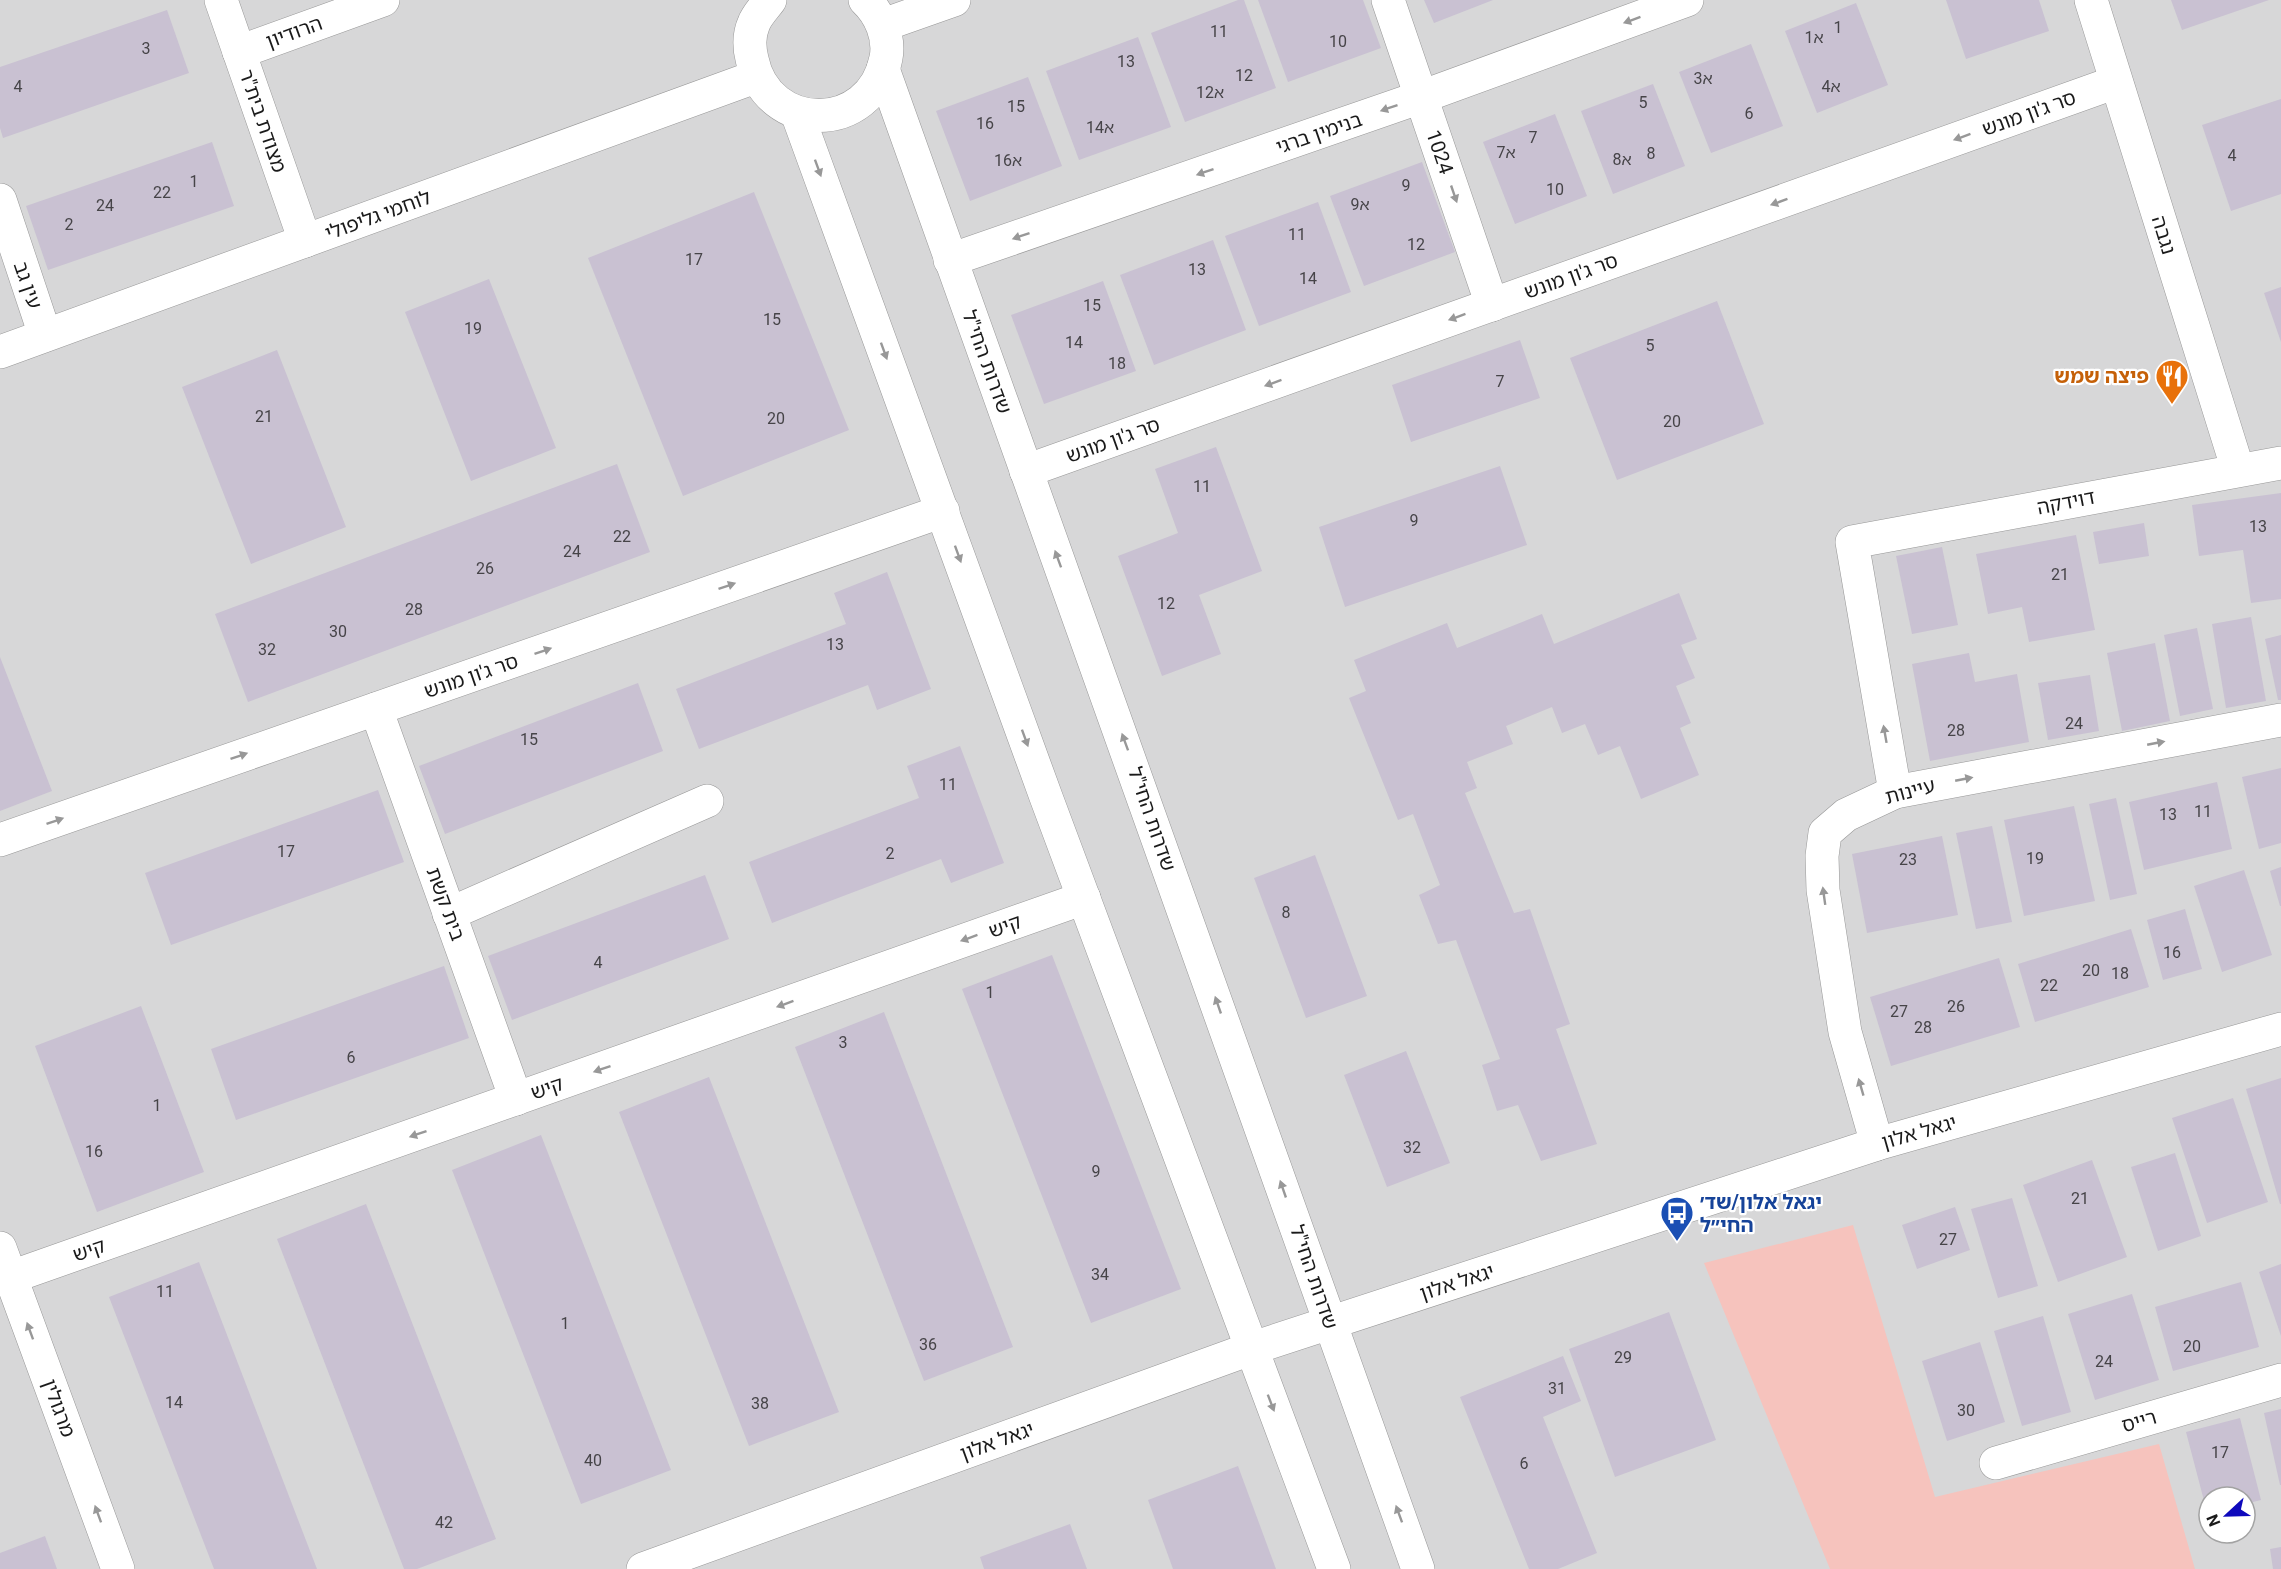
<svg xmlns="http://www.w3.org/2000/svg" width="2281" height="1569" viewBox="0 0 2281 1569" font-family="Roboto,'Noto Sans Hebrew',sans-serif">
	<rect width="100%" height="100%" fill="#e8e0ec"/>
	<path fill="#d7d7d8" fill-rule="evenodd" d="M0,0h2281v1569h-2281zM2209,1497h36v36h-36z"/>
	<polygon fill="#f6c3bd" points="1853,1225 1935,1497 2159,1444 2195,1569 1830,1569 1704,1263"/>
	<g fill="#c9c1d2">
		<polygon points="1238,0 1244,0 1276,88 1185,122 1151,33"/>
		<polygon points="1258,0 1363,0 1381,48 1288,82"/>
		<polygon points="1424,0 1493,0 1434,23"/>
		<polygon points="1946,0 2039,0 2049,31 1966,59"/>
		<polygon points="2171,0 2269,0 2182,30"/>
		<polygon points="1856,3 1888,85 1817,113 1785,31"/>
		<polygon points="167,10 189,73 3,138 0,128 0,67"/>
		<polygon points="1138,37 1171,127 1079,160 1046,71"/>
		<polygon points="1751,44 1783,126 1711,153 1679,72"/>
		<polygon points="1028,77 1062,166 970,201 936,111"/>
		<polygon points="1653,84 1685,166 1613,194 1581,111"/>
		<polygon points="2281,99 2281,194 2231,211 2202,125"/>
		<polygon points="1555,114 1587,196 1515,224 1483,142"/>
		<polygon points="212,142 234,206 48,270 26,206"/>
		<polygon points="1422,162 1455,252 1364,286 1330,196"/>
		<polygon points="754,192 849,430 683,496 588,258"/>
		<polygon points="1318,202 1351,292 1259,326 1225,236"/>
		<polygon points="1213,240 1246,330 1154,365 1120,275"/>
		<polygon points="489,279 556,448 471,481 405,312"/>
		<polygon points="1103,281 1136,371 1044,404 1011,315"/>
		<polygon points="2281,287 2281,342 2264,293"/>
		<polygon points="1717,301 1764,424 1617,480 1570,358"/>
		<polygon points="1520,340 1540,398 1411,442 1392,385"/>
		<polygon points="277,350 346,527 251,564 182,387"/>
		<polygon points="1216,447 1262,571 1199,595 1221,654 1162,676 1118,556 1178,533 1155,469"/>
		<polygon points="617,464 650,552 248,702 215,614"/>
		<polygon points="1500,466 1527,545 1345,607 1319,527"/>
		<polygon points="2281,493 2281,599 2251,603 2243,550 2199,556 2192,505"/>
		<polygon points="2144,523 2149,556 2099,564 2093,532"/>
		<polygon points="2076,535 2095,630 2029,642 2022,607 1988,614 1976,554"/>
		<polygon points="1942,547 1958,625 1912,634 1896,556"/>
		<polygon points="887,572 931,689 877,710 868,685 699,749 676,689 846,624 834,593"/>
		<polygon points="1679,593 1697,639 1681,645 1695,678 1676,686 1691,723 1680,728 1699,775 1641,799 1620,746 1598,755 1585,724 1562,733 1552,707 1506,726 1513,744 1467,762 1477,788 1465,793 1514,913 1530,909 1570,1024 1556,1029 1597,1144 1541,1161 1518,1105 1497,1111 1482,1065 1500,1059 1456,940 1438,944 1419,895 1440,885 1413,814 1398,820 1349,698 1366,691 1354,660 1447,623 1457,648 1542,614 1554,644"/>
		<polygon points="2251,617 2266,701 2226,708 2212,624"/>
		<polygon points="2197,628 2213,709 2180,716 2164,635"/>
		<polygon points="2281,635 2281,700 2278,700 2265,639"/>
		<polygon points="2155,643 2170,721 2122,731 2107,653"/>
		<polygon points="1969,653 1975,682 2017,674 2029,742 1930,761 1912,664"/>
		<polygon points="0,657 52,791 0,811"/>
		<polygon points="2090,675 2099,731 2048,740 2038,683"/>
		<polygon points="638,683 663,751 445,834 419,766"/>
		<polygon points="960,746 1004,863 951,883 941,859 772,923 749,862 919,798 907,766"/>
		<polygon points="2281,768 2281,843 2259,849 2242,777"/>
		<polygon points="2217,782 2232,849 2144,870 2129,802"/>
		<polygon points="378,790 404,862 171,945 145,873"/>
		<polygon points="2116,798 2137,894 2110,900 2089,804"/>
		<polygon points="2074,806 2095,901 2024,916 2004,820"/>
		<polygon points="1992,826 2012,922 1976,929 1956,833"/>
		<polygon points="1942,836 1958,915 1867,933 1852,854"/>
		<polygon points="1315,855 1367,996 1306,1018 1254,878"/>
		<polygon points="2281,867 2281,906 2280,906 2270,871"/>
		<polygon points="2244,870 2272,955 2222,972 2194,886"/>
		<polygon points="705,875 729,939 512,1020 488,956"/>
		<polygon points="2185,909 2202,969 2163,980 2147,920"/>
		<polygon points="2131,929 2149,987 2035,1022 2018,964"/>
		<polygon points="1052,955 1181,1289 1091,1323 962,989"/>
		<polygon points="1999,958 2020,1027 1891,1066 1870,997"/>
		<polygon points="444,966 469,1038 236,1120 211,1049"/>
		<polygon points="141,1006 204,1172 97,1212 35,1046"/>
		<polygon points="884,1012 1013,1347 924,1381 795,1047"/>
		<polygon points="1406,1051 1450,1163 1387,1187 1344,1075"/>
		<polygon points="709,1077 839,1412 749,1446 619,1112"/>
		<polygon points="2281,1078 2281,1204 2280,1204 2246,1089"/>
		<polygon points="2233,1098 2268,1202 2207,1223 2172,1118"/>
		<polygon points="541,1135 671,1470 581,1504 452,1170"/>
		<polygon points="2175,1153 2201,1236 2158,1251 2131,1167"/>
		<polygon points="2092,1160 2127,1257 2058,1282 2023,1185"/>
		<polygon points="2012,1198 2038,1286 1998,1298 1971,1209"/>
		<polygon points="366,1204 496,1539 417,1569 404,1569 277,1239"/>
		<polygon points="1955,1207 1970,1250 1917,1269 1902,1225"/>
		<polygon points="199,1262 317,1569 214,1569 109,1297"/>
		<polygon points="2281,1264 2281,1336 2259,1272"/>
		<polygon points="2241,1282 2259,1347 2173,1371 2155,1307"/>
		<polygon points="2132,1294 2159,1380 2095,1400 2068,1314"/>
		<polygon points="1669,1312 1716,1440 1615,1477 1569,1349"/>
		<polygon points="2043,1316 2071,1412 2022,1426 1994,1331"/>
		<polygon points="1980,1342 2005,1422 1947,1441 1922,1361"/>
		<polygon points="1563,1356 1581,1401 1543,1417 1597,1553 1558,1569 1529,1569 1460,1397"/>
		<polygon points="2281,1409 2281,1485 2280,1485 2264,1413"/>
		<polygon points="2240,1418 2261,1500 2245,1504 2245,1497 2209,1497 2208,1516 2186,1432"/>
		<polygon points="1238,1466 1276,1569 1173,1569 1148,1500"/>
		<polygon points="1070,1524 1087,1569 984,1569 980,1557"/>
		<polygon points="45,1536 57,1569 0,1569 0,1553"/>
		<polygon points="2281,1547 2281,1569 2273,1569 2270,1549"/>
	</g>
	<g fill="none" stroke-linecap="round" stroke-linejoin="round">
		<defs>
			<g id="minor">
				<polyline points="221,0 305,241"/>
				<path d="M770,0c-5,7 -13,15 -16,23 -5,11 -5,24 -2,36 15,75 119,76 134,-1 4,-21 -6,-44 -21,-58"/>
				<polyline points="1388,0 1492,305"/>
				<polyline points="2091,0 2238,470"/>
				<polyline points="883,25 954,0"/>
				<polyline points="239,52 383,0"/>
				<polyline points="883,69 1418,1569"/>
				<polyline points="797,113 1046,797 1334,1569"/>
				<polyline points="0,200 45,335"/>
				<polyline points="950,260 1421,97 1687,0"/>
				<polyline points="0,352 755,77"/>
				<polyline points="1026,471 2116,82"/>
				<polyline points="376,709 516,1099"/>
				<polyline points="1895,792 1852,542 2281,463"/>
				<polyline points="0,840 943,511"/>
				<polyline points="449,914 707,801"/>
				<polyline points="1877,1144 1845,1032 1823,890 1822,856 1825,833 1846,815 1895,792 2281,720"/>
				<polyline points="0,1248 118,1569"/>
				<polyline points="11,1277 1084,898"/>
				<polyline points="1996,1463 2281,1380"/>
				<polyline points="643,1569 1250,1349 1877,1144 2281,1029"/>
			</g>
		</defs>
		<use href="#minor" stroke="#979797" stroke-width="34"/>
		<use href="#minor" stroke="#fff" stroke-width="33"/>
	</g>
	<defs><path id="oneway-solid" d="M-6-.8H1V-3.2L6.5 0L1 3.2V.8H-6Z" transform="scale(1.5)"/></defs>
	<g fill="#989898">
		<use href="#oneway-solid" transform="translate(1632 20) rotate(160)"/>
		<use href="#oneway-solid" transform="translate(1389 108) rotate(161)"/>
		<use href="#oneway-solid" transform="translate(1962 137) rotate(160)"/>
		<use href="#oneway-solid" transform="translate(818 168) rotate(70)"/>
		<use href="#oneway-solid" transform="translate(1205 172) rotate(161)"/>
		<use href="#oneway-solid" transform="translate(1454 194) rotate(71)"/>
		<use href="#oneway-solid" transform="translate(1779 202) rotate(160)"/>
		<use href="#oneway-solid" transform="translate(1021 236) rotate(161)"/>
		<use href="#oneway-solid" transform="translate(1457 317) rotate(160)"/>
		<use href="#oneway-solid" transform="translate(884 351) rotate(70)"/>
		<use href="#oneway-solid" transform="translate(1273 383) rotate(160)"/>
		<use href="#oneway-solid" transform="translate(958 554) rotate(70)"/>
		<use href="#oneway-solid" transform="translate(1058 559) rotate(-110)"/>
		<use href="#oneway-solid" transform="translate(727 586) rotate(-19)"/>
		<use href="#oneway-solid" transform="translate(543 651) rotate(-19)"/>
		<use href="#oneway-solid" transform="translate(1885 734) rotate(-100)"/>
		<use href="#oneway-solid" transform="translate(1025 738) rotate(70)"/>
		<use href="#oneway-solid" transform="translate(1125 742) rotate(-110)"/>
		<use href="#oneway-solid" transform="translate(2156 743) rotate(-11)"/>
		<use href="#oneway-solid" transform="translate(239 756) rotate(-19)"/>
		<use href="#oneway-solid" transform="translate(1964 779) rotate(-11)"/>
		<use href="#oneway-solid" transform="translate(55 821) rotate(-19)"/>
		<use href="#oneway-solid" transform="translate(1824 896) rotate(-98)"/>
		<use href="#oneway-solid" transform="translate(969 938) rotate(160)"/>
		<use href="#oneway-solid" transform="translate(785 1004) rotate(160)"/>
		<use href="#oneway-solid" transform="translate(1218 1005) rotate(-109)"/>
		<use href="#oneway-solid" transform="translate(602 1069) rotate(161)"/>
		<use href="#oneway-solid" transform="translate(1861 1087) rotate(-106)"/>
		<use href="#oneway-solid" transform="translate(418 1134) rotate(161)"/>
		<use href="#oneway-solid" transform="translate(1283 1189) rotate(-109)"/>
		<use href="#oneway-solid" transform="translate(30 1331) rotate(-110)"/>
		<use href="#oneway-solid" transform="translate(1271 1403) rotate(69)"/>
		<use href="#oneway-solid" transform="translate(98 1514) rotate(-110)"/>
		<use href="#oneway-solid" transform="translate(1399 1514) rotate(-110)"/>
	</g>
	<defs>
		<symbol id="restaurant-pin" viewBox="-11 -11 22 30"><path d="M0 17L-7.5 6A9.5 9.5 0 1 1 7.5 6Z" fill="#e8710a" stroke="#fff"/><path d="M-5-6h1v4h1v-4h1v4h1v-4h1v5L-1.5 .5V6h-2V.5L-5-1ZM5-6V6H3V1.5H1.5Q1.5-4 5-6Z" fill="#fff"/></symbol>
		<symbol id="bus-pin" viewBox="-11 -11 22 30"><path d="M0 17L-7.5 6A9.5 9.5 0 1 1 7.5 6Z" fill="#1a4fb4" stroke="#fff"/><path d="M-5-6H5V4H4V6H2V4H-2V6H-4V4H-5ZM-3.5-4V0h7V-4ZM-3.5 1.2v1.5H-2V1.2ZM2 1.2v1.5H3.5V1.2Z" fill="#fff"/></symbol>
	</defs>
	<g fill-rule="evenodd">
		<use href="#restaurant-pin" x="2153" y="357" width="38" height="52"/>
		<use href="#bus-pin" x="1658" y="1194" width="38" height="52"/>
	</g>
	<g text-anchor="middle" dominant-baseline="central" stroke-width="4.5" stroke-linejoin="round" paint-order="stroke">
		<g font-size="16" fill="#464448">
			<text x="1838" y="27">1</text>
			<text x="1219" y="31">11</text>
			<text x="1814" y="37">1א</text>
			<text x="1338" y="41">10</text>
			<text x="146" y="48">3</text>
			<text x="1126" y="61">13</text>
			<text x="1244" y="75">12</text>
			<text x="1703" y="78">3א</text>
			<text x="18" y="86">4</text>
			<text x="1831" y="86">4א</text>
			<text x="1210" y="92">12א</text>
			<text x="1643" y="102">5</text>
			<text x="1016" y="106">15</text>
			<text x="1749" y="113">6</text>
			<text x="985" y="123">16</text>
			<text x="1100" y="127">14א</text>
			<text x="1533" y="137">7</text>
			<text x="1506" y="152">7א</text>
			<text x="1651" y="153">8</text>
			<text x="2232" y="155">4</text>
			<text x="1622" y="159">8א</text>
			<text x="1008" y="160">16א</text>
			<text x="194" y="181">1</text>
			<text x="1406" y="185">9</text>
			<text x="1555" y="189">10</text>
			<text x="162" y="192">22</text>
			<text x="1360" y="204">9א</text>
			<text x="105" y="205">24</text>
			<text x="69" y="224">2</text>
			<text x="1297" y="234">11</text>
			<text x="1416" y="244">12</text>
			<text x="694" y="259">17</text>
			<text x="1197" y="269">13</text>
			<text x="1308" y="278">14</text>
			<text x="1092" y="305">15</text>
			<text x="772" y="319">15</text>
			<text x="473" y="328">19</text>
			<text x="1074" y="342">14</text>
			<text x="1650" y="345">5</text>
			<text x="1117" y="363">18</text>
			<text x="1500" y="381">7</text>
			<text x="264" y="416">21</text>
			<text x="776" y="418">20</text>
			<text x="1672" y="421">20</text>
			<text x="1202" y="486">11</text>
			<text x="1414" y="520">9</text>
			<text x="2258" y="526">13</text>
			<text x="622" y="536">22</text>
			<text x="572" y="551">24</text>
			<text x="485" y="568">26</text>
			<text x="2060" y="574">21</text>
			<text x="1166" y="603">12</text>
			<text x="414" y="609">28</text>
			<text x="338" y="631">30</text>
			<text x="835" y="644">13</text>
			<text x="267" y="649">32</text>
			<text x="2074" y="723">24</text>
			<text x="1956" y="730">28</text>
			<text x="529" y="739">15</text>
			<text x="948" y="784">11</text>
			<text x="2203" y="811">11</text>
			<text x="2168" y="814">13</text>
			<text x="286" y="851">17</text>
			<text x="890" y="853">2</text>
			<text x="2035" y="858">19</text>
			<text x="1908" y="859">23</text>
			<text x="1286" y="912">8</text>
			<text x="2172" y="952">16</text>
			<text x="598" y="962">4</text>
			<text x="2091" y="970">20</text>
			<text x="2120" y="973">18</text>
			<text x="2049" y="985">22</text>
			<text x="990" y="992">1</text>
			<text x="1956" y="1006">26</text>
			<text x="1899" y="1011">27</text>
			<text x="1923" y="1027">28</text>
			<text x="843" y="1042">3</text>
			<text x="351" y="1057">6</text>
			<text x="157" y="1105">1</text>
			<text x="1412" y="1147">32</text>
			<text x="94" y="1151">16</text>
			<text x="1096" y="1171">9</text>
			<text x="2080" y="1198">21</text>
			<text x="1948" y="1239">27</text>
			<text x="1100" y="1274">34</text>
			<text x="165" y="1291">11</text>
			<text x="565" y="1323">1</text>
			<text x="928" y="1344">36</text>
			<text x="2192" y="1346">20</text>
			<text x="1623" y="1357">29</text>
			<text x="2104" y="1361">24</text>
			<text x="1557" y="1388">31</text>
			<text x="174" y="1402">14</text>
			<text x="760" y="1403">38</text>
			<text x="1966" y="1410">30</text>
			<text x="2220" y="1452">17</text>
			<text x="593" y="1460">40</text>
			<text x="1524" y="1463">6</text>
			<text x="444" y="1522">42</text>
		</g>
		<g font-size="20" fill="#1a1a1a" stroke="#fff">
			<text transform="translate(294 32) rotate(-20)">הרודיון</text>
			<text transform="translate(2029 113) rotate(-20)">סר ג'ון מונש</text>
			<text transform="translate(263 121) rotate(71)">מצודת בית"ר</text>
			<text transform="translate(1319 133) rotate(-19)">בנימין ברגי</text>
			<text transform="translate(1440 152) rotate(71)">1024</text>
			<text transform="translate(378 215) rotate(-20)">לוחמי גליפולי</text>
			<text transform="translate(2164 235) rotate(73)">נגבה</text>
			<text transform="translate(1571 276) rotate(-20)">סר ג'ון מונש</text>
			<text transform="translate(28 285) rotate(71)">עין גב</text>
			<text transform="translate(987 362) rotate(70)">שדרות החי"ל</text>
			<text transform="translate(1113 440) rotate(-20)">סר ג'ון מונש</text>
			<text transform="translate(2066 502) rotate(-11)">דוידקה</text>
			<text transform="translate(471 676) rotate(-19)">סר ג'ון מונש</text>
			<text transform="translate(1910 791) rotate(-15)">עיינות</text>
			<text transform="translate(1152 819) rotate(71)">שדרות החי"ל</text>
			<text transform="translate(446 904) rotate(70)">בית קשת</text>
			<text transform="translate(1005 926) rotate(-20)">קיש</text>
			<text transform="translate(547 1088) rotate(-19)">קיש</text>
			<text transform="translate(1919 1132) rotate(-16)">יגאל אלון</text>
			<text transform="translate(89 1250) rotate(-19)">קיש</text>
			<text transform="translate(1314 1277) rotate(71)">שדרות החי"ל</text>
			<text transform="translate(1457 1282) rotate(-18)">יגאל אלון</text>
			<text transform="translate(59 1408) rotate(70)">מרגולין</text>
			<text transform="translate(2139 1421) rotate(-16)">רייס</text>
			<text transform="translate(997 1441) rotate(-20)">יגאל אלון</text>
		</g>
		<g font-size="20" font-weight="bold" fill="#c56008" stroke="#fff" text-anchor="end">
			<text x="2149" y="376">פיצה שמש</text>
		</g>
		<g font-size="20" font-weight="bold" fill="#164399" stroke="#fff" text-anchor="start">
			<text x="1700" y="1202">יגאל אלון/שד׳<tspan x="1700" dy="23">החי״ל</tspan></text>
		</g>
	</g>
	<g transform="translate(2227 1515) rotate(248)"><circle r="28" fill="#ffffff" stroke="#a3a3a3" stroke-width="1.5"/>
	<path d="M0-4.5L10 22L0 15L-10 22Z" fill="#0e09bc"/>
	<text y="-9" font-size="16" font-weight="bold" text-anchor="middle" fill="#1a1a1a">N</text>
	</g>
</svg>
